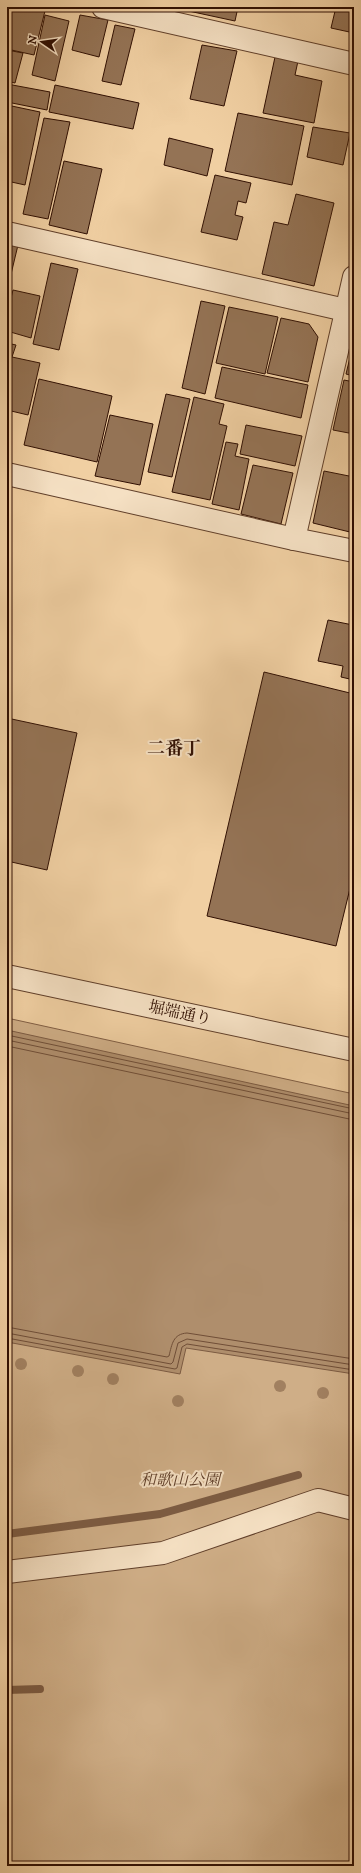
<svg xmlns="http://www.w3.org/2000/svg" width="361" height="1873" viewBox="0 0 361 1873" font-family="'IM FELL DW Pica','Noto Serif JP',serif">
	<rect width="100%" height="100%" fill="#f0cfa2"/>
	<filter id="stains"><feTurbulence type="fractalNoise" baseFrequency=".005" numOctaves="4"/><feColorMatrix values="0 0 0 0 .2 0 0 0 0 .09 0 0 0 0 .02 0 0 0 .5 -.17"/></filter>
	<radialGradient id="worn" r=".72"><stop offset=".6" stop-color="#630" stop-opacity="0"/><stop offset="1" stop-color="#630" stop-opacity=".3"/></radialGradient>
	<polygon fill="#cfae87" stroke="#805e44" points="7,1018 354,1094 354,1866 7,1866"/>
	<polygon fill="#af8e6c" stroke="#7c5b42" points="7,1030 354,1106 354,1374 186,1348 180,1374 7,1342"/>
	<g fill="none" stroke-linecap="round" stroke-linejoin="round">
		<g stroke="#704e37" stroke-width="1">
			<polyline points="7,1035 354,1109"/>
			<polyline points="7,1040 354,1114"/>
			<polyline points="7,1046 354,1120"/>
			<path d="M7,1327l160,30 2,-1c3,-12 4,-22 18,-23l167,26"/>
			<polyline points="7,1333 171,1364 173,1362 178,1343 187,1339 354,1365"/>
			<polyline points="7,1338 175,1369 177,1368 182,1347 187,1344 354,1370"/>
		</g>
		<g stroke="#7c5b42" stroke-width="8">
			<polyline points="7,1534 160,1514 298,1475"/>
			<polyline points="7,1690 40,1689"/>
		</g>
	</g>
	<g fill="#947355" stroke="#300f02">
		<polygon points="7,7 46,7 34,55 7,49"/>
		<polygon points="185,7 238,7 235,21 184,10"/>
		<polygon points="336,7 354,7 354,33 331,28"/>
		<polygon points="45,15 69,21 55,81 32,75"/>
		<polygon points="80,15 108,20 99,57 72,50"/>
		<polygon points="115,25 135,29 121,85 102,81"/>
		<polygon points="202,45 237,51 224,106 190,99"/>
		<polygon points="7,50 23,53 15,83 7,81"/>
		<polygon points="275,57 298,61 295,75 322,81 314,123 263,113"/>
		<polygon points="7,84 50,92 47,110 7,102"/>
		<polygon points="55,85 139,103 133,129 49,112"/>
		<polygon points="7,105 40,112 25,185 7,181"/>
		<polygon points="238,113 304,126 292,185 225,171"/>
		<polygon points="44,118 70,122 48,219 23,214"/>
		<polygon points="313,127 350,133 343,165 307,157"/>
		<polygon points="169,138 213,149 207,176 164,165"/>
		<polygon points="64,161 102,169 87,234 49,225"/>
		<polygon points="215,175 251,183 246,203 238,201 235,215 243,217 237,240 201,232"/>
		<polygon points="296,194 334,203 314,286 262,274 274,222 288,225"/>
		<polygon points="7,242 18,245 7,291"/>
		<polygon points="51,263 78,269 59,350 33,344"/>
		<polygon points="13,290 40,296 31,338 7,331 7,314"/>
		<polygon points="201,301 225,306 205,394 182,388"/>
		<polygon points="229,307 278,317 265,374 216,363"/>
		<polygon points="281,318 309,324 318,337 308,382 267,373"/>
		<polygon points="7,343 16,345 12,357 40,363 28,415 7,410"/>
		<polygon points="353,345 354,345 354,376 346,374"/>
		<polygon points="222,367 308,385 301,418 215,398"/>
		<polygon points="39,379 112,396 97,462 24,445"/>
		<polygon points="344,380 354,382 354,434 333,430"/>
		<polygon points="166,394 190,399 172,477 148,472"/>
		<polygon points="194,397 224,404 219,424 227,426 210,500 172,492"/>
		<polygon points="110,415 153,424 140,485 95,476"/>
		<polygon points="246,425 302,436 295,466 240,454"/>
		<polygon points="226,442 238,444 235,456 249,459 239,510 212,504"/>
		<polygon points="253,465 293,473 281,524 241,514"/>
		<polygon points="324,471 354,477 354,533 313,523"/>
		<polygon points="354,619 354,680 341,677 343,666 318,661 328,620 353,625"/>
		<polygon points="264,672 354,694 354,872 336,946 207,916"/>
		<polygon points="7,718 77,733 47,870 7,861"/>
	</g>
	<g fill="none" stroke-linecap="round" stroke-linejoin="round">
		<defs>
			<g id="minor">
				<polyline points="103,7 354,64"/>
				<polyline points="7,233 354,312"/>
				<polyline points="7,474 294,539 354,551"/>
				<polyline points="294,539 354,277"/>
				<polyline points="7,976 354,1050"/>
				<polyline points="7,1572 163,1553 318,1500 354,1509"/>
			</g>
		</defs>
		<use href="#minor" stroke="#603f2a" stroke-width="24"/>
		<use href="#minor" stroke="#f5e0c3" stroke-width="22"/>
	</g>
	<g fill="#a18060">
		<circle cx="21" cy="1364" r="6"/>
		<circle cx="78" cy="1371" r="6"/>
		<circle cx="113" cy="1379" r="6"/>
		<circle cx="280" cy="1386" r="6"/>
		<circle cx="323" cy="1393" r="6"/>
		<circle cx="178" cy="1401" r="6"/>
	</g>
	<g text-anchor="middle" dominant-baseline="central" stroke-width="4" stroke-linejoin="round" paint-order="stroke">
		<g font-size="16" fill="#300f02" stroke="#f5e0c3">
			<text transform="translate(180 1013) rotate(12)">堀端通り</text>
		</g>
		<g font-size="16" font-style="italic" fill="#603f2a" stroke="#f5e0c3">
			<text x="180" y="1480">和歌山公園</text>
		</g>
		<g font-size="18" font-weight="bold" fill="#300f02" stroke="#f5e0c3">
			<text x="174" y="749">二番丁</text>
		</g>
	</g>
	<rect width="361" height="1873" fill="none" stroke="#f0cfa2" stroke-width="24"/>
	<rect x="8" y="8" width="345" height="1857" fill="none" stroke="#300f02" stroke-width="2"/>
	<rect x="12" y="12" width="337" height="1849" fill="none" stroke="#300f02"/>
	<g transform="translate(42 42) rotate(283)" stroke="#f5e0c3" stroke-width="3" paint-order="stroke">
	<path d="M0-3L7 15L0 10L-7 15Z" fill="#300f02"/>
	<text y="-6" font-size="11" font-weight="bold" text-anchor="middle" fill="#300f02">N</text>
	</g>
	<rect width="100%" height="100%" filter="url(#stains)"/>
	<rect width="100%" height="100%" fill="url(#worn)"/>
</svg>
